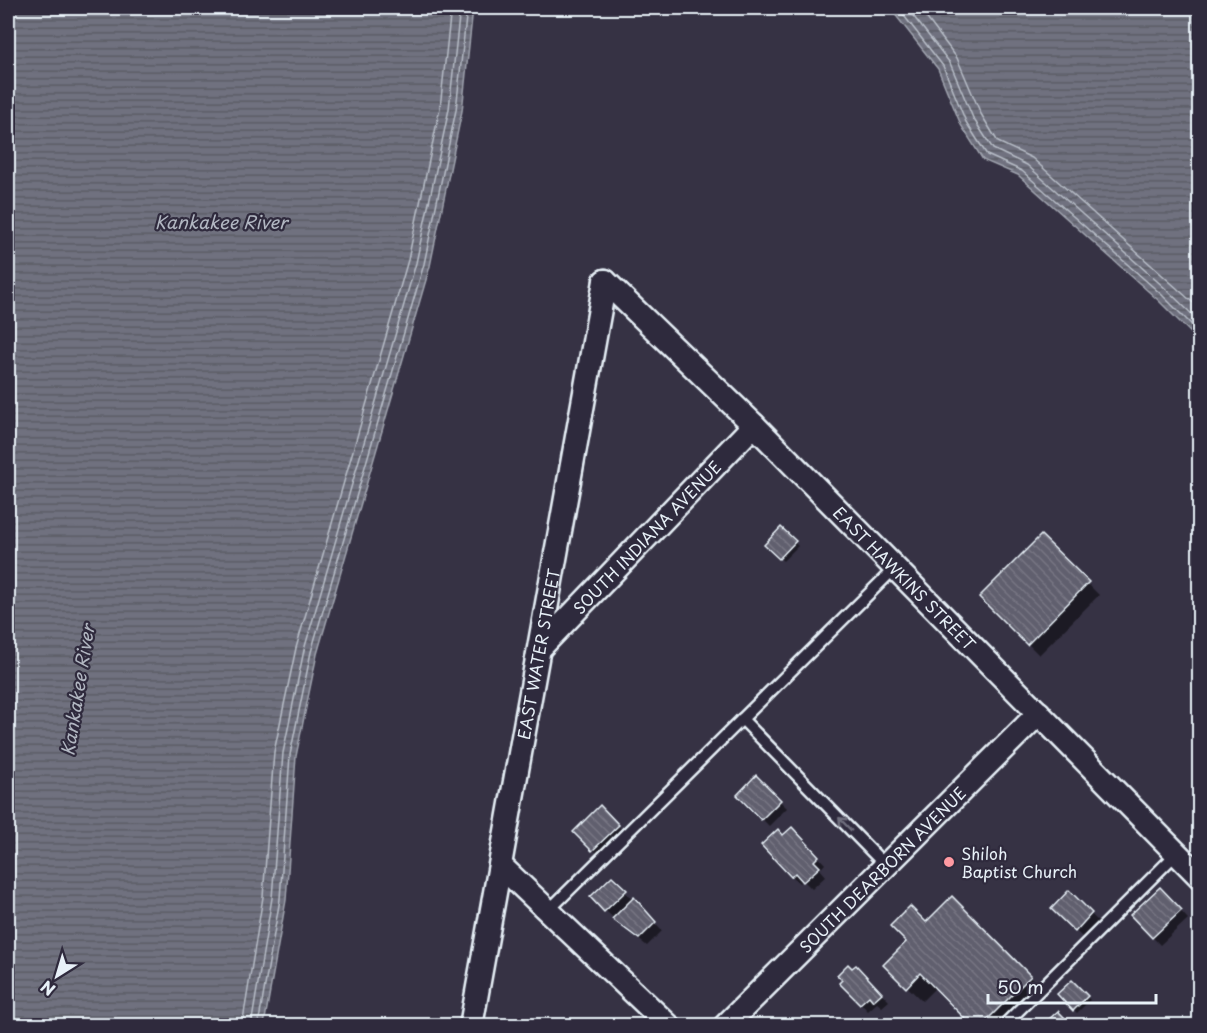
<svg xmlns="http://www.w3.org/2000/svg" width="1207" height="1033" viewBox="0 0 1207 1033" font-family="'Playpen Sans',sans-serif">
	<defs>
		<pattern id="water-rules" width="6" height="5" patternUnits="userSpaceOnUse" patternTransform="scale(1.5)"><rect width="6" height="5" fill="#70717f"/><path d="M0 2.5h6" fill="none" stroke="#5b5c64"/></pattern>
		<pattern id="building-back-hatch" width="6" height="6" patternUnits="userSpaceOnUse" patternTransform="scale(1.5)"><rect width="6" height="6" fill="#605e6e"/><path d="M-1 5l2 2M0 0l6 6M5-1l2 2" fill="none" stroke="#777683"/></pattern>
	</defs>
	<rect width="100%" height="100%" fill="#363244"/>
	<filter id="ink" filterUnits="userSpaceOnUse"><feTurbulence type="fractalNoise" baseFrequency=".0167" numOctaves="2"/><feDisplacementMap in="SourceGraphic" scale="12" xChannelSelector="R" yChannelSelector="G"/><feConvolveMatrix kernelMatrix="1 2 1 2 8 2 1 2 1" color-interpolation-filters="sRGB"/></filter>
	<g filter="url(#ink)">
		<g fill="url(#water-rules)" stroke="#a0a4af" stroke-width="1.5">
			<polygon points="8,8 473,8 462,111 430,266 317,654 296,756 286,900 264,1025 8,1025"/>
			<polygon points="890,8 1199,8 1199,341 1157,299 1018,175 983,160 961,125 938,69"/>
		</g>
		<g fill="#0007">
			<polygon points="781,529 798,546 783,561 766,545"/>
			<polygon points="1041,537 1099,595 1039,655 981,597"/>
			<polygon points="756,778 787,808 769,826 739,795"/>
			<polygon points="600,807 625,833 601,857 575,832"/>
			<polygon points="792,829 825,864 820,869 826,876 812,889 803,880 799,883 763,845 783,837"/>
			<polygon points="612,878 662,931 647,946 622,926 592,898"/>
			<polygon points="1160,889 1188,919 1160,945 1132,915"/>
			<polygon points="1069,893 1099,922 1083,938 1053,909"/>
			<polygon points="952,898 1045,992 1011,1026 975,1026 936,987 922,1001 885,965"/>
			<polygon points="856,967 889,1001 882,1007 877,1003 868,1011 841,983"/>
			<polygon points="1072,982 1090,1000 1077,1013 1059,994"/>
		</g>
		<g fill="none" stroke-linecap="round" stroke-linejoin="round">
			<g stroke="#b8bec8" stroke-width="1.5">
				<polyline points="898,8 943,66 966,122 987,155 1022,171 1161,294 1200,333"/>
				<polyline points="907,8 950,63 973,118 993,149 1027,165 1166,289 1200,322"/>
				<polyline points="919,8 957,58 981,114 998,142 1032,158 1200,309"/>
				<polyline points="242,1026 263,897 274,752 296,648 408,260 440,108 451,8"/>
				<polyline points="251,1026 272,898 283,753 304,650 416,263 449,109 460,8"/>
				<polyline points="258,1026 280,899 290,755 311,652 424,264 456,110 467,8"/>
			</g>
		</g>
		<g fill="url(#building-back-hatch)" stroke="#e8f1f8" stroke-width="1.5">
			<polygon points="781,527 796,541 779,559 764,545"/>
			<polygon points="1041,535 1089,582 1027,645 979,597"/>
			<polygon points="756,775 781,800 761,820 737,795"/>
			<polygon points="600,805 619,825 592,851 573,832"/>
			<polygon points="792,827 819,856 814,861 820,867 803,882 795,873 791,877 761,845 778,829 783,835"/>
			<polygon points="612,876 627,890 604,912 590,897"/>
			<polygon points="1160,887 1182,910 1152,938 1130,915"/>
			<polygon points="1069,890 1092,913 1075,932 1051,909"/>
			<polygon points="952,896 1031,976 981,1026 972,1026 920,973 906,988 883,965 906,942 890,926 910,906 926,922"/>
			<polygon points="634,897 656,922 639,939 612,919"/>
			<polygon points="848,964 852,968 856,965 882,993 873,1001 869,996 860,1004 839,983 842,980 837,975"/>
			<polygon points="1072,980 1088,996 1073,1011 1057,994"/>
			<polygon points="1058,1011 1073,1026 1052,1026 1047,1021"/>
		</g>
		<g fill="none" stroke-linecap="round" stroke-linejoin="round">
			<defs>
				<g id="service">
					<polyline points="742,719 886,866"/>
					<polyline points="548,911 895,568"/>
					<polyline points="1003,1026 1176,854"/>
				</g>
				<g id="minor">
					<path id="s1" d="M605,281l149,144 446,452"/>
					<path id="s2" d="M540,648l214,-223"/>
					<polyline points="501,866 669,1026"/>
					<path id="s3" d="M471,1026l134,-745"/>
					<path id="s4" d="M725,1026l314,-313"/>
				</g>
			</defs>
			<use href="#service" stroke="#e8f1f8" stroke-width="15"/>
			<use href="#minor" stroke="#e8f1f8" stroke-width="27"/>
			<use href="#service" stroke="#2f2a3d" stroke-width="10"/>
			<use href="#minor" stroke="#2f2a3d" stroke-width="22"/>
		</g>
		<defs><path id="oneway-shaft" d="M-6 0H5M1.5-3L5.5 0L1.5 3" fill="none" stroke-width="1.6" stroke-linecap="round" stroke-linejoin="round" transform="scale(1.5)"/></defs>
		<use stroke="#70707e" href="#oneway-shaft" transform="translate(845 824) rotate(-134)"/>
	</g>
	<circle fill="#ff9aa2" stroke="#2f2a3d" stroke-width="2" cx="949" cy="862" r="6"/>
	<g text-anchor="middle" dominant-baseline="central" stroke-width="4.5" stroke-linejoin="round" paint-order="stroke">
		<g font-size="16" fill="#e8f1f8" stroke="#2f2a3d">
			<text stroke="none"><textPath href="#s2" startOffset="154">SOUTH INDIANA AVENUE</textPath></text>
			<text stroke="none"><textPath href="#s1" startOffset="422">EAST HAWKINS STREET</textPath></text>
			<text stroke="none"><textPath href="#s3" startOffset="378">EAST WATER STREET</textPath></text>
			<text stroke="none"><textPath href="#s4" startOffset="222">SOUTH DEARBORN AVENUE</textPath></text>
		</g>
		<g font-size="16" fill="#e8f1f8" stroke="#2f2a3d" text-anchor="start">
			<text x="961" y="853">Shiloh<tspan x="961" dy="18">Baptist Church</tspan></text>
		</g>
		<g font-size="18" font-style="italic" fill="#b2b7c2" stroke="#2f2a3d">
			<text x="221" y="221">Kankakee River</text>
			<text transform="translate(77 690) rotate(-81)">Kankakee River</text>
		</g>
	</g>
	<rect width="1207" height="1033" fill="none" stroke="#2f2a3d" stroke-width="30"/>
	<rect x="15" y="15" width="1177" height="1003" fill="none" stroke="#e8f1f8" stroke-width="2" filter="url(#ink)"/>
	<g transform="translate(57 976) rotate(217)" stroke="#2f2a3d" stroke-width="4.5" paint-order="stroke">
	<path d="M0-4.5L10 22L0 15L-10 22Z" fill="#e8f1f8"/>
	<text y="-9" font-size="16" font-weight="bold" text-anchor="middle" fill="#e8f1f8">N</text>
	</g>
	<path d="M988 994v9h168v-9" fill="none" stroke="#e8f1f8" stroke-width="3"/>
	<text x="997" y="994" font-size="18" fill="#e8f1f8" stroke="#2f2a3d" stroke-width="4.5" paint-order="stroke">50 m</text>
</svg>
